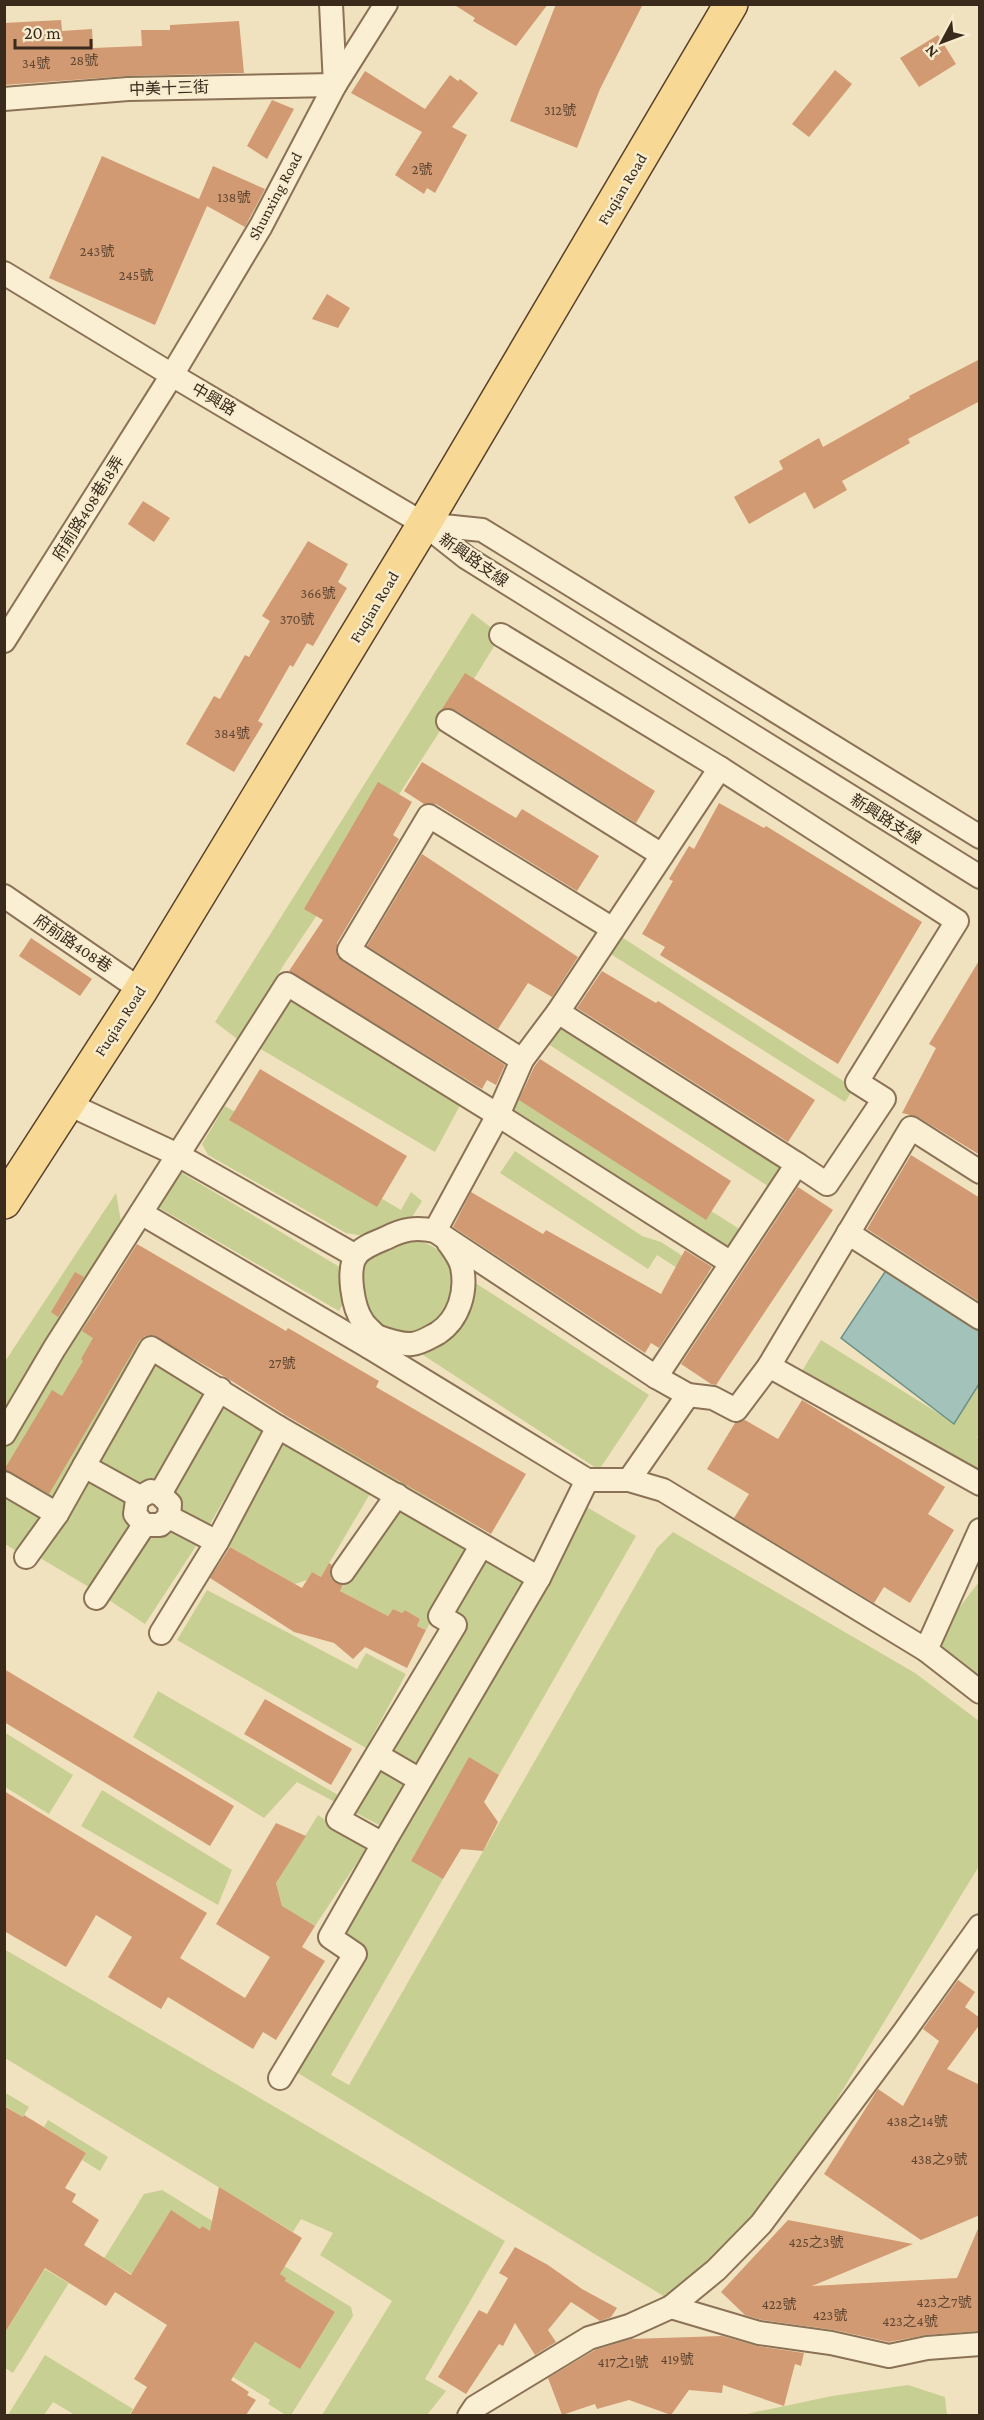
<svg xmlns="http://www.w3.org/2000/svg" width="984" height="2420" viewBox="0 0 984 2420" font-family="'Crimson Pro','Noto Sans TC',serif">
	<rect width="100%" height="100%" fill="#f1e2bf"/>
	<g fill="#c8cf92">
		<polygon points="472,613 501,635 448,721 440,731 327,906 319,912 283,966 240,1041 215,1022"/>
		<polygon points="617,934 854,1088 845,1102 606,951"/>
		<polygon points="294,989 465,1096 435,1152 259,1048"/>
		<polygon points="561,1023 782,1165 768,1186 548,1044"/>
		<polygon points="514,1086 741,1230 725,1260 498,1115"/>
		<polygon points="225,1106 401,1210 411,1192 422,1201 411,1219 370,1237 346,1233 208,1155 202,1144"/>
		<polygon points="515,1151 642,1236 661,1242 709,1273 702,1284 657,1255 648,1269 500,1173"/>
		<polygon points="177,1170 343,1269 346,1298 339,1311 156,1206"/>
		<polygon points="116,1193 122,1227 90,1311 151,1348 26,1557 5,1544 4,1363"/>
		<path d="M408,1238c20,4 41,13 46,36 2,10 -2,24 -3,34l-23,24 -33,3 -28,-19c-9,-59 -12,-52 41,-78z"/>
		<polygon points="466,1277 649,1395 599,1470 420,1353"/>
		<polygon points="821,1340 954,1423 979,1384 979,1438 974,1435 979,1439 979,1481 802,1371"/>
		<polygon points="150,1358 212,1394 160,1488 136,1491 91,1466"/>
		<polygon points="220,1399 265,1429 207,1529 174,1514 167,1494"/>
		<polygon points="310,1428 501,1541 496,1548 306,1435"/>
		<polygon points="280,1437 371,1492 321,1577 312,1572 307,1580 295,1584 225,1544"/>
		<polygon points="86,1473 133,1500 138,1524 94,1590 35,1555"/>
		<polygon points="396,1503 474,1550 426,1630 417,1626 420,1619 405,1610 402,1613 393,1609 388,1616 340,1591"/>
		<polygon points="585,1506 636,1536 499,1775 469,1758 411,1861 443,1879 331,2075 349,2085 657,1548 673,1532 915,1673 979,1721 979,1866 780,2193 670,2300 293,2070 364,1951 337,1934"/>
		<polygon points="170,1523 200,1540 145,1624 103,1596 146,1531"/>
		<polygon points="481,1555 530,1585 419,1771 385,1750 446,1615"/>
		<polygon points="979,1582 979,1682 931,1644"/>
		<polygon points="207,1590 357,1669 366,1653 406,1674 366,1748 177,1640"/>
		<polygon points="158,1691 338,1795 335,1802 297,1782 264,1818 133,1737"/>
		<polygon points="4,1732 73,1775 49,1814 5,1787"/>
		<polygon points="382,1768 413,1786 383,1827 356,1813"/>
		<polygon points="102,1790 232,1870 218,1905 81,1826"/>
		<polygon points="318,1815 366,1849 315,1926 294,1914 287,1925 276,1883"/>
		<polygon points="4,1949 505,2241 425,2379 446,2391 427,2415 322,2415 392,2301 320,2255 333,2233 301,2219 293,2232 5,2058"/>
		<polygon points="4,2092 29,2107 23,2117 5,2106"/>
		<polygon points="48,2120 108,2157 100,2171 82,2160 86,2153 44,2127"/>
		<path d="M162,2190l57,35 -5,9 -12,-8 -2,3 -29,-18 -35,56 55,48c-17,-12 -71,-52 -88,-55l41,-66z"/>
		<polygon points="224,2229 351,2307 353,2316 291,2415 286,2415 268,2404 270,2400 233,2377 255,2342 300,2369 335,2312 285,2281 286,2278 263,2264"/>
		<polygon points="45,2269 68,2283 70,2281 13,2373 5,2368 4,2334"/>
		<polygon points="45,2355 133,2409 129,2415 75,2415 53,2402 44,2415 8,2415"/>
		<polygon points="908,2385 945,2397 947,2415 742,2415 832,2396"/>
	</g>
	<polygon fill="#a3c2b9" stroke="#699187" stroke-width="1.5" points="889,1266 979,1331 979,1384 954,1424 841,1338"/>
	<g fill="#d19a72">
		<polygon points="453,4 548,4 516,46 473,21 475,18"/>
		<polygon points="556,4 643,4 600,89 577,148 510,121"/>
		<polygon points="61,20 62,31 92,29 93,48 142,46 141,30 170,30 170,25 239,21 244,73 127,76 4,85 4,23"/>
		<polygon points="938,35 956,64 919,87 900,58"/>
		<polygon points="835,70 852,84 809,137 792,124"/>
		<polygon points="365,71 425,109 450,75 458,81 460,79 478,93 452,127 467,135 435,193 427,188 424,194 395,175 422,132 351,93"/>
		<polygon points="272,100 294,109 267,159 247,146"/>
		<polygon points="102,156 199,199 213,166 265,189 245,227 207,206 155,325 49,278"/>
		<polygon points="327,294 350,308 338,328 312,319"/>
		<polygon points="980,359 980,401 908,439 910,443 842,481 847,490 814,509 805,492 749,524 734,497 783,469 779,461 819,438 823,447 910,398 909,396"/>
		<polygon points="143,501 170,518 154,542 128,524"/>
		<polygon points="308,541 348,564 338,582 347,588 313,646 307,643 293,667 290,665 258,721 263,724 234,772 186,744 214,696 220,699 245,655 249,657 270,621 262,616"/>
		<polygon points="465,673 655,791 636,823 455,710 442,709"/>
		<polygon points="422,762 516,818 522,809 599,856 577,891 436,804 424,804 404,791"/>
		<polygon points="378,782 412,802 393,835 399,839 337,943 337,956 342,961 505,1065 496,1085 487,1080 482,1089 289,971 323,920 304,909"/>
		<polygon points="719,803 764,828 766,826 922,922 838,1064 660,955 665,947 642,934 673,881 669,879 689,846 694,849"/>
		<polygon points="422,854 578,957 552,997 528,983 498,1029 367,946"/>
		<polygon points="31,938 92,979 80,996 19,956"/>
		<polygon points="980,959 980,1155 918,1117 902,1113 936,1048 929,1044"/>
		<polygon points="602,971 656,1003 658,1001 815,1100 788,1142 577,1008"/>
		<polygon points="540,1059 731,1181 706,1220 519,1100 534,1067"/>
		<polygon points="260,1069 407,1156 377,1207 229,1120"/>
		<polygon points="911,1155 980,1198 980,1302 867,1229"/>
		<polygon points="798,1187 833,1210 716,1385 711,1384 681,1364"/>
		<polygon points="471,1192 543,1234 546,1230 661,1294 685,1250 712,1267 659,1348 651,1343 645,1353 453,1227"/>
		<polygon points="137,1244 286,1331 288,1328 379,1381 376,1387 526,1474 491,1534 285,1415 227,1378 152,1335 145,1336 139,1341 49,1494 4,1470 52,1390 62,1396 83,1361 81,1359 93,1338 82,1331"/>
		<polygon points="75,1272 84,1277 58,1317 51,1312"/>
		<polygon points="802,1400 945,1487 928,1514 954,1530 910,1603 884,1587 874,1603 734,1518 749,1494 707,1469 735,1423 745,1420 778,1439"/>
		<polygon points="230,1547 302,1588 312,1572 321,1577 329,1563 332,1565 330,1571 331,1578 336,1583 343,1585 340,1591 388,1616 393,1609 402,1613 405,1610 420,1619 417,1626 426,1630 407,1668 365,1647 353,1659 334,1643 294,1632 210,1578"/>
		<polygon points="4,1669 234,1806 210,1846 4,1722"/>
		<polygon points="265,1699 352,1749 331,1785 244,1734"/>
		<polygon points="469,1757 499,1775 484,1802 498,1822 483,1851 461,1849 443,1879 411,1861"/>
		<polygon points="4,1791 207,1913 180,1958 245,1998 270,1957 216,1924 276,1823 306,1836 276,1883 282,1906 315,1926 302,1947 325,1961 276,2040 263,2032 253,2049 168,1997 161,2009 108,1977 132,1937 96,1915 66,1967 4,1931"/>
		<polygon points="958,1980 975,1992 965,2007 980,2018 980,2024 947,2069 980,2085 980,2215 921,2240 824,2174 878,2089 903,2106 939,2041 923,2029"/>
		<polygon points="4,2106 23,2117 24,2115 86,2153 65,2188 76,2194 72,2202 99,2220 84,2245 131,2275 171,2210 200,2229 202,2226 210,2231 219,2187 302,2238 280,2274 286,2278 285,2281 335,2312 300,2369 255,2342 231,2380 249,2392 247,2395 256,2400 246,2415 130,2415 147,2387 134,2379 167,2325 115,2292 106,2306 45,2268 4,2334"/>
		<polygon points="788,2220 913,2244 812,2286 957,2278 980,2224 980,2331 926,2335 889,2342 834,2330 762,2320 745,2315 721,2292"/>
		<polygon points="515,2247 548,2265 582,2289 617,2308 611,2317 600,2321 571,2302 548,2330 556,2342 535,2355 515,2323 503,2346 499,2344 466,2394 438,2377 479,2310 487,2314 508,2278 499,2273"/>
		<polygon points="722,2336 757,2346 804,2353 801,2366 795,2364 784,2406 723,2385 722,2393 689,2390 671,2415 629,2400 597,2409 595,2404 562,2415 548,2378 595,2350 631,2339"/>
	</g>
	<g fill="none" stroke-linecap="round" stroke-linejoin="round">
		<defs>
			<g id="street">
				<polyline points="331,4 335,85"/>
				<polyline points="4,99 128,89 335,85"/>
				<polyline points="4,273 172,375 424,524 467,558 980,877"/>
				<polyline points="424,524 482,530 980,837"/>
				<polyline points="501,635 720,768"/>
				<polyline points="4,641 172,375 261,226 335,85 386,4"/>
				<polyline points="448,721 662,855"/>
				<polyline points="4,896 141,990"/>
				<polyline points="558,1012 720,768 957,921 857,1082 884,1099 827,1184 797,1164"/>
				<polyline points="522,1060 349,950 429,816 613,929"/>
				<polyline points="66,1103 178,1155 356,1256"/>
				<polyline points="141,1213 369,1347 587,1480 629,1480 663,1490 926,1650 980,1692"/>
				<polyline points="435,1231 498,1115 522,1060 558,1012 797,1164 656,1377"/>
				<polyline points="848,1233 980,1318"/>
				<path d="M376,1336c11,4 24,9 36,8 10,-1 18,-7 26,-11 21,-14 29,-41 24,-66 -2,-9 -9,-18 -14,-25"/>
				<path d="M369,1347l7,-11c-4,-5 -10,-9 -13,-14 -10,-14 -17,-53 -6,-68 8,-8 19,-12 29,-16 17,-9 30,-11 49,-7l221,146 32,18 -59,85"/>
				<polyline points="769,1366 980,1484"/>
				<polyline points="220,1389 160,1494 151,1491 140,1497 84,1466 151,1348 278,1427 539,1578"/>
				<polyline points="688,1395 713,1398 736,1410 769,1366 911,1128 980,1172"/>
				<polyline points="4,1434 54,1349 287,984 498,1115 731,1263"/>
				<polyline points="4,1483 57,1514"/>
				<polyline points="169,1517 217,1542"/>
				<polyline points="144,1525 160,1525 169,1517 170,1504 160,1494"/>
				<polyline points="26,1557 57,1514 84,1466"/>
				<polyline points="343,1572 397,1495"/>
				<polyline points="96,1598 144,1525 135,1514 137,1500 140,1497"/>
				<polyline points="161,1633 217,1542 278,1427"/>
				<polyline points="926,1650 980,1530"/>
				<polyline points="377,1755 420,1780"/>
				<polyline points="383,1844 539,1578 587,1480"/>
				<polyline points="280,2078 355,1954 330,1937 383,1844 338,1819 455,1625 440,1616 481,1546"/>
				<polyline points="671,2307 759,2333 831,2343 889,2356 927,2348 980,2344"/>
				<polyline points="469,2416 475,2407 589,2338 629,2326 671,2307 716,2270 761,2224 904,2032 980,1926"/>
			</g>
			<polyline id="primary" points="4,1202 141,990 424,524 731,4"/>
		</defs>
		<use href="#street" stroke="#8b7256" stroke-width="26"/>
		<use href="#primary" stroke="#58402b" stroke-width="36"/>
		<use href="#street" stroke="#fbefd3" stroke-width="22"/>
		<use href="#primary" stroke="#f7d894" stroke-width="33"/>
	</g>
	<g text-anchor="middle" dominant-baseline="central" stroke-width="5" stroke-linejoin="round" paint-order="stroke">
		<g font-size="14" fill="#5f4632">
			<text x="84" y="60">28號</text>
			<text x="36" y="63">34號</text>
			<text x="560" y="110">312號</text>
			<text x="422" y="169">2號</text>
			<text x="234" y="197">138號</text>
			<text x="97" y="251">243號</text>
			<text x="136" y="275">245號</text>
			<text x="318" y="593">366號</text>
			<text x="297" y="619">370號</text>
			<text x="232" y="733">384號</text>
			<text x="282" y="1363">27號</text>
			<text x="917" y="2121">438之14號</text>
			<text x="939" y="2159">438之9號</text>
			<text x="816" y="2242">425之3號</text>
			<text x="944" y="2302">423之7號</text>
			<text x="779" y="2304">422號</text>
			<text x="830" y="2315">423號</text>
			<text x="910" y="2321">423之4號</text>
			<text x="677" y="2359">419號</text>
			<text x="623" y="2362">417之1號</text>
		</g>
		<g font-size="16" fill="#392a1c" stroke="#f8eccf">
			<text transform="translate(169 88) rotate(-2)">中美十三街</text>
			<text transform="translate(622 189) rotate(-59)">Fuqian Road</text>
			<text transform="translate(275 196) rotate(-62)">Shunxing Road</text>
			<text transform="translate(214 399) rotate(30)">中興路</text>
			<text transform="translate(88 508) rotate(-58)">府前路408巷18弄</text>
			<text transform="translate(474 560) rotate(35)">新興路支線</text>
			<text transform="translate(374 607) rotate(-59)">Fuqian Road</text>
			<text transform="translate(886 819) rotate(32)">新興路支線</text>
			<text transform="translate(73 943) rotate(34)">府前路408巷</text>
			<text transform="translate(120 1021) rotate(-57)">Fuqian Road</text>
		</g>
	</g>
	<rect width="984" height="2420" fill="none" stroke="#392a1c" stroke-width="12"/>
	<g transform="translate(942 42) rotate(229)" stroke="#f8eccf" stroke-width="4.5" paint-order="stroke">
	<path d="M0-4.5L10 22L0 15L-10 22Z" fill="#392a1c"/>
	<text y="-9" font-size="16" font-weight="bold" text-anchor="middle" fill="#392a1c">N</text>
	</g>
	<path d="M15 39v9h76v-9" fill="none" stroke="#392a1c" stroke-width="3"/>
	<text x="24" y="39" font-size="18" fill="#392a1c" stroke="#f8eccf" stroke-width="4.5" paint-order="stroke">20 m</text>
</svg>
